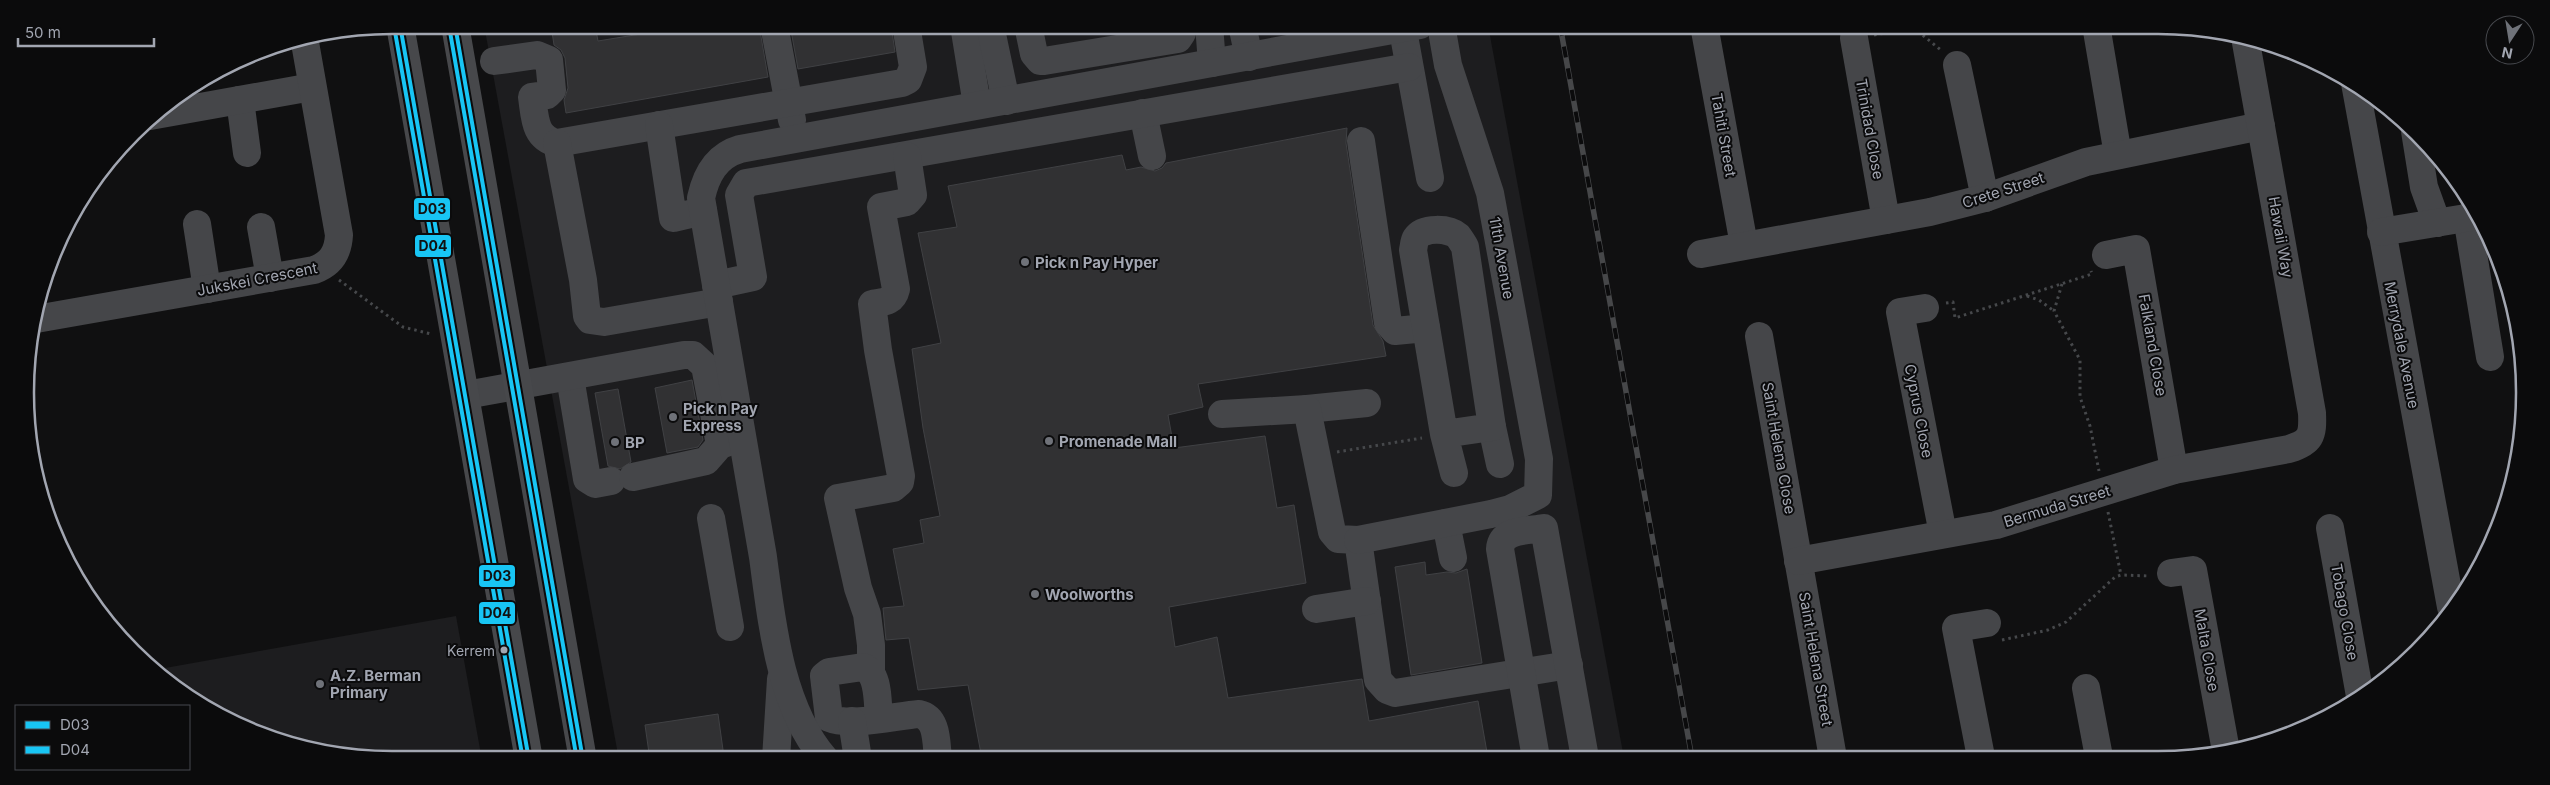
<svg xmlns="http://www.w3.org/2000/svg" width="2550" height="785" viewBox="0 0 2550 785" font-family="Inter,sans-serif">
	<rect width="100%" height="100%" fill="#101011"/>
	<g fill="#1d1d1f">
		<polygon points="484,25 1488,25 1624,758 619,760"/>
		<polygon points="456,616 482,760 393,760 321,753 252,732 188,698 154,670"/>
	</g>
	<g fill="#313133" stroke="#404144">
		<polygon points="551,25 595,25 598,41 659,31 658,25 759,25 768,77 566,113 564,100 568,88 565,58 561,50 554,45"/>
		<polygon points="790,25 891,25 895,52 798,69"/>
		<polygon points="1347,128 1346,143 1373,325 1383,341 1386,356 1198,384 1203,407 1168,415 1174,448 1265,436 1277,508 1294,505 1306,583 1169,607 1175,647 1217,637 1228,698 1362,679 1369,721 1478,701 1488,758 982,759 968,685 918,690 909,638 886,640 885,630 883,608 904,606 893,549 924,543 920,520 940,516 923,428 912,349 941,343 918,233 957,227 948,186 1122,155 1126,170 1141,167 1155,171 1162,168 1166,163"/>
		<polygon points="692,380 703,440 698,447 667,453 655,388"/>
		<polygon points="618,389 631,462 620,469 608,466 595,393"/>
		<polygon points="1425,562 1426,575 1447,572 1456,573 1467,569 1482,663 1411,675 1395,567"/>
		<polygon points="718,714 724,757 709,759 650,760 645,725"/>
	</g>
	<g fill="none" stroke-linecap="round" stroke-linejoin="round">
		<g stroke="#46484b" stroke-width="3" stroke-dasharray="2.5 4" stroke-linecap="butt">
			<polyline points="1874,35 1914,28 1942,51"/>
			<polyline points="339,280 403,327 431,334"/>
			<polyline points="2062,284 2054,311 2080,360 2080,397 2090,426 2099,471"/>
			<polyline points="2027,296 2039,300 2054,311"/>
			<polyline points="1946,303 1953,302 1955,318 2092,274 2091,271"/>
			<polyline points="1337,452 1422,438"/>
			<polyline points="2108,512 2121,575"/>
			<polyline points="2002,640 2048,630 2066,622 2115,577 2121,575 2150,576"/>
		</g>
		<g stroke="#454649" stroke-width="28">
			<polyline points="774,25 792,120"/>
			<polyline points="964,25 977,105"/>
			<polyline points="990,25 1006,101"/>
			<polyline points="1028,25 1034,54 1040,61 1044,61 1178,39 1182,33 1182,25"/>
			<polyline points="1209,25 1212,63"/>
			<polyline points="1242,25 1249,57"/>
			<polyline points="1402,25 1430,178"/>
			<polyline points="1704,25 1744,245"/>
			<polyline points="2096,25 2118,155"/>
			<polyline points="1854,38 1886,220"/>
			<path d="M494,61l43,-6 12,5 3,30 -5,5 -15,2c3,20 2,41 25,46l345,-60 6,-3 5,-13 -7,-42"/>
			<polyline points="1957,65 1985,198"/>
			<polyline points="2355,83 2451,607"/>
			<polyline points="240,100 247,153"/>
			<polyline points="1143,113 1152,156"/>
			<polyline points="150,116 312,87"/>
			<polyline points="659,125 673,218 703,211"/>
			<polyline points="2415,131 2424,187 2437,223"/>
			<polyline points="1361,141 1388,323 1395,331 1426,328"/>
			<polyline points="557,143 583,280 587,316 590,320 604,322 719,302"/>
			<polyline points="2467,217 2490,357"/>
			<polyline points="197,224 207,289"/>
			<polyline points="261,227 270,278"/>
			<polyline points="2381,232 2478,216"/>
			<polyline points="1701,254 1930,212 1985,198 2086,162 2261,126"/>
			<polyline points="2106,255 2136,249 2174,470"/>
			<polyline points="716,285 753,277 739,195 746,183 1409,67"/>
			<polyline points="1925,308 1900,312 1943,534"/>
			<path d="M36,319l278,-49c17,-6 24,-17 25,-35l-35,-198"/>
			<polyline points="1759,336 1833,758"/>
			<polyline points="570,377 587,479 595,484 611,481"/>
			<polyline points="466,395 684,355 693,355 705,366 720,445"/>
			<polyline points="1307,409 1367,403"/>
			<polyline points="1222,414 1307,409 1332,532 1338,539 1358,540 1378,680 1387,690 1395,693 1569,665"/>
			<polyline points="1492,427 1500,464"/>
			<path d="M1444,434l48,-7 -27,-180c-2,-4 -5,-8 -7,-11 -9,-8 -35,-9 -42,2 -2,3 -2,8 -3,12l31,184 10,39"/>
			<polyline points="633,477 706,461 720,445 737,439"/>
			<polyline points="711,518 730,627"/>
			<polyline points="1446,523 1453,558"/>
			<polyline points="2330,528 2360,696"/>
			<polyline points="1358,540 1491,514 1510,509 1538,495 1539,459 1490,193 1448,65 1441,25"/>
			<path d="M1798,561l198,-36 178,-55 115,-21c22,-7 24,-13 23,-36l-67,-376"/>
			<polyline points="2171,573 2193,570 2226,751"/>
			<polyline points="1316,609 1367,601"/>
			<path d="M871,671v-26l-4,-31 -9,-26 -20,-90 55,-10 7,-6 1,-6 -23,-126 -6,-46c12,-2 21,-2 24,-15l-15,-82 26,-5 6,-7 -6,-39"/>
			<polyline points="2086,688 2099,757"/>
			<path d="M879,718c-2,-15 1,-44 -16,-51l-34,5 -5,4 5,42c21,9 66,-2 90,-4 19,4 17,28 19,45"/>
			<polyline points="852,721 858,759"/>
			<polyline points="1981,757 1956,628 1987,623"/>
			<path d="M1536,758l-36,-209c1,-20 28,-18 44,-21l41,230"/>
			<polyline points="776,759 781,679"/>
			<path d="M825,759c-45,-52 -53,-135 -62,-202l-62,-359c5,-23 15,-42 39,-49l680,-124"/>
		</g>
		<g stroke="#47484b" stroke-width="28">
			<polyline points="400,25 529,760"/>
			<polyline points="455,25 583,760"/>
		</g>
		<defs>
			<polyline id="rail" points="1560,25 1692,758"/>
		</defs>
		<use href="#rail" stroke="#464749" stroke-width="5.5"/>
		<use href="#rail" stroke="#0b0b0c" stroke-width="4" stroke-dasharray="11" stroke-linecap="butt"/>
		<defs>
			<g id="bus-1">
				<polyline points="400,25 529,760"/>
				<polyline points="455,25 583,760"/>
			</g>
			<g id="bus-2">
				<polyline points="394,26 523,760"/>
				<polyline points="449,26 577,760"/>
			</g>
		</defs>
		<use href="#bus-1" stroke="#0b0b0c" stroke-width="8"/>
		<use href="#bus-2" stroke="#0b0b0c" stroke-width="8"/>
		<use href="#bus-1" stroke="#18c5f4" stroke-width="4"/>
		<use href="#bus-2" stroke="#18c5f4" stroke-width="4"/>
	</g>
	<g fill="#6f7279" stroke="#0b0b0c" stroke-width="2">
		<circle cx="1025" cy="262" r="5"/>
		<circle cx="673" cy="417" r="5"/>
		<circle cx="1049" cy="441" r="5"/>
		<circle cx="615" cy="442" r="5"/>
		<circle cx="1035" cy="594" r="5"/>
		<circle cx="320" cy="684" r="5"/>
	</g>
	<circle fill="#a2a6b1" stroke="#0b0b0c" stroke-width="2" cx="504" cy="650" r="4.5"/>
	<g text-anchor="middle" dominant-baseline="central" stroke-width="4" stroke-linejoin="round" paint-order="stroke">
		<g font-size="14" fill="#a2a6b1" stroke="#0b0b0c" text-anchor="end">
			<text x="495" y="650">Kerrem</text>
		</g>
		<g font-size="15" fill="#a2a6b1" stroke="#0b0b0c">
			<text transform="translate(1870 129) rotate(80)">Trinidad Close</text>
			<text transform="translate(1724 135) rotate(80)">Tahiti Street</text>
			<text transform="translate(2003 190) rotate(-18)">Crete Street</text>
			<text transform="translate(2281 237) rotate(80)">Hawaii Way</text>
			<text transform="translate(1502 258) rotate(80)">11th Avenue</text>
			<text transform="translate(257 279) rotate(-11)">Jukskei Crescent</text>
			<text transform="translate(2153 345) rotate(80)">Falkland Close</text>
			<text transform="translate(2402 345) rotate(79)">Merrydale Avenue</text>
			<text transform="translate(1919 411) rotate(79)">Cyprus Close</text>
			<text transform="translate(1779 448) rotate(80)">Saint Helena Close</text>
			<text transform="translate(2057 506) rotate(-17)">Bermuda Street</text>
			<text transform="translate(2345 612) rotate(80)">Tobago Close</text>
			<text transform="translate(2207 650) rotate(80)">Malta Close</text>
			<text transform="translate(1816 659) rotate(80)">Saint Helena Street</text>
		</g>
		<g font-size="15" font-weight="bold" fill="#a2a6b1" stroke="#0b0b0c" text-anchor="start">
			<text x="1035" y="262">Pick n Pay Hyper</text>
			<text x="683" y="408">Pick n Pay<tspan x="683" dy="17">Express</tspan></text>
			<text x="1059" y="441">Promenade Mall</text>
			<text x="625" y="442">BP</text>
			<text x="1045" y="594">Woolworths</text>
			<text x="330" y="675">A.Z. Berman<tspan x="330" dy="17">Primary</tspan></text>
		</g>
	</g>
	<path d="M0 0H2550V785H0ZM392 34H2158A358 358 0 0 1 2516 392V393A358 358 0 0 1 2158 751H392A358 358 0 0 1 34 393V392A358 358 0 0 1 392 34Z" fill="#0b0b0c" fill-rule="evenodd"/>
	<path fill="none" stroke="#a2a6b1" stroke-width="2.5" d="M392 34H2158A358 358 0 0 1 2516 392V393A358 358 0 0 1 2158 751H392A358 358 0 0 1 34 393V392A358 358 0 0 1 392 34Z"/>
	<g stroke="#0b0b0c" stroke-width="2">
		<rect x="413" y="197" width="38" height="24" rx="5" fill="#18c5f4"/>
		<rect x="414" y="234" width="38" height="24" rx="5" fill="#18c5f4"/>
		<rect x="478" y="564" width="38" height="24" rx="5" fill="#18c5f4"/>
		<rect x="478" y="601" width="38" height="24" rx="5" fill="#18c5f4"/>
	</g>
	<g font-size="14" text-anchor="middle" font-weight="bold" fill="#111">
		<text x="432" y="214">D03</text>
		<text x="433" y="251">D04</text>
		<text x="497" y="581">D03</text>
		<text x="497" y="618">D04</text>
	</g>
	<rect x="15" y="705" width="175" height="65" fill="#0b0b0c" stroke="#47494e"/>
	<rect x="25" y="721" width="25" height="8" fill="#18c5f4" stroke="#47494e"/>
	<text x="60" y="730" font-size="15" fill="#a2a6b1">D03</text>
	<rect x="25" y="746" width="25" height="8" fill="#18c5f4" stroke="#47494e"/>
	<text x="60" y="755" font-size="15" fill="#a2a6b1">D04</text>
	<g transform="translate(2510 40) rotate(192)"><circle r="24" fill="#0b0b0c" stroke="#47494e"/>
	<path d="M0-4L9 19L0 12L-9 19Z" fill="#6f7279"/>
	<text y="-8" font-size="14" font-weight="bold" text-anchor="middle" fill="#a2a6b1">N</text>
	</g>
	<path d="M18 38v8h136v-8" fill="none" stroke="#a2a6b1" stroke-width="2.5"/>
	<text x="25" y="38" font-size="15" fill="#a2a6b1" stroke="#0b0b0c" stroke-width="4" paint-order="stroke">50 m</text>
</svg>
